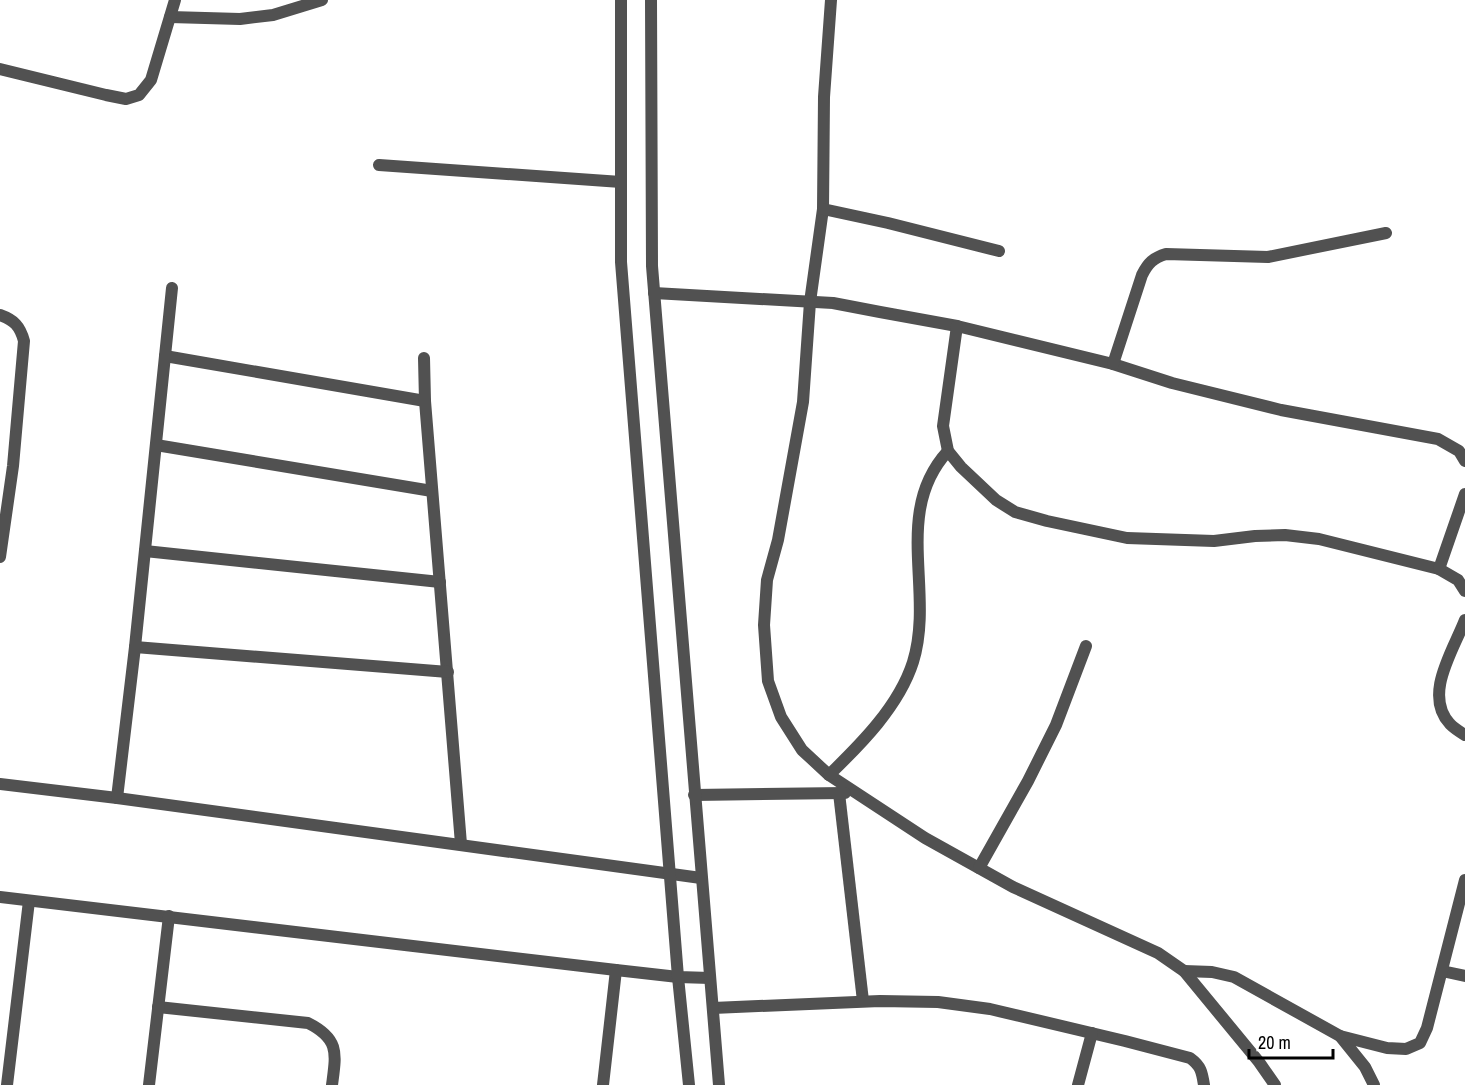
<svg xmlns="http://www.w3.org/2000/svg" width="1465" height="1085" viewBox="0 0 1465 1085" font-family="'Archivo Narrow',sans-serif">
	<rect width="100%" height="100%" fill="#fff"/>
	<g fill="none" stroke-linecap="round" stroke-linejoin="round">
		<g stroke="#515151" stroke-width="12">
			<polyline points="831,0 824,97 823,209 810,302 803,402 778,540 767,580 764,625 768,681 781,717 802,750 829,775 925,838 1013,887 1158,953 1184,971 1259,1062 1275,1085"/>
			<polyline points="170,17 240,19 273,15 322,0"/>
			<polyline points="0,69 106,95 126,99 139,95 151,80 175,0"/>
			<polyline points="379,165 621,182"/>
			<polyline points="823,209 888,223 999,251"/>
			<polyline points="654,293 833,303 880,312 957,326 1113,364 1172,383 1281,410 1438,439 1459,451 1465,461"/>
			<path d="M0,315c14,5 20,11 24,26l-11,125 -13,91"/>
			<polyline points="957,326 943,426 948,451 961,467 996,500 1015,512 1047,521 1127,538 1214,541 1255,536 1285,535 1319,539 1439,569 1458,580 1465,591"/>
			<polyline points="165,356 425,401"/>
			<polyline points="424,358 425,401 461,844"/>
			<path d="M1113,364l29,-89c6,-12 11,-17 24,-21l102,3 118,-24"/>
			<polyline points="156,445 432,491"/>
			<polyline points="145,551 440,582"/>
			<polyline points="1439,569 1465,494"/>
			<path d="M1465,620c-12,31 -42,75 -15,104 4,4 10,8 15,11"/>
			<polyline points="135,647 448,672"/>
			<path d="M829,775c32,-31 70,-69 84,-113 22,-71 -21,-150 35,-211"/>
			<polyline points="0,784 117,798 701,878"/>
			<polyline points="839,793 863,1001"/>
			<polyline points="694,795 845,793"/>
			<polyline points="117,798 135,647 172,288"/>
			<polyline points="979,868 1028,781 1056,725 1086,646"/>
			<polyline points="0,897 616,970 678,977 710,978"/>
			<polyline points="1184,971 1212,972 1234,977 1340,1036 1365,1067 1374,1085"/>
			<polyline points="1442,971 1465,976"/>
			<path d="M158,1007l150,16c32,16 28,31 24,62"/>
			<path d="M713,1008l167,-7 58,1 52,7 135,32 65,17c11,8 12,14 14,27"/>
			<polyline points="1340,1036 1387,1048 1406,1049 1420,1043 1427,1028 1465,880"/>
			<polyline points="7,1085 29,901"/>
			<polyline points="149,1085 169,916"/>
			<polyline points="603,1085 616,970"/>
			<polyline points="1078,1085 1092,1033"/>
		</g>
		<g stroke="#515151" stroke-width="12">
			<polyline points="621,0 621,262 678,977 689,1085"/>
			<polyline points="651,0 652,266 719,1085"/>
		</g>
	</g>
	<path d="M1249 1049v9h84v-9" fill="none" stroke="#000000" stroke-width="3"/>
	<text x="1258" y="1049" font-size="18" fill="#000000" stroke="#ffffff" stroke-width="4.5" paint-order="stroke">20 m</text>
</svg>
